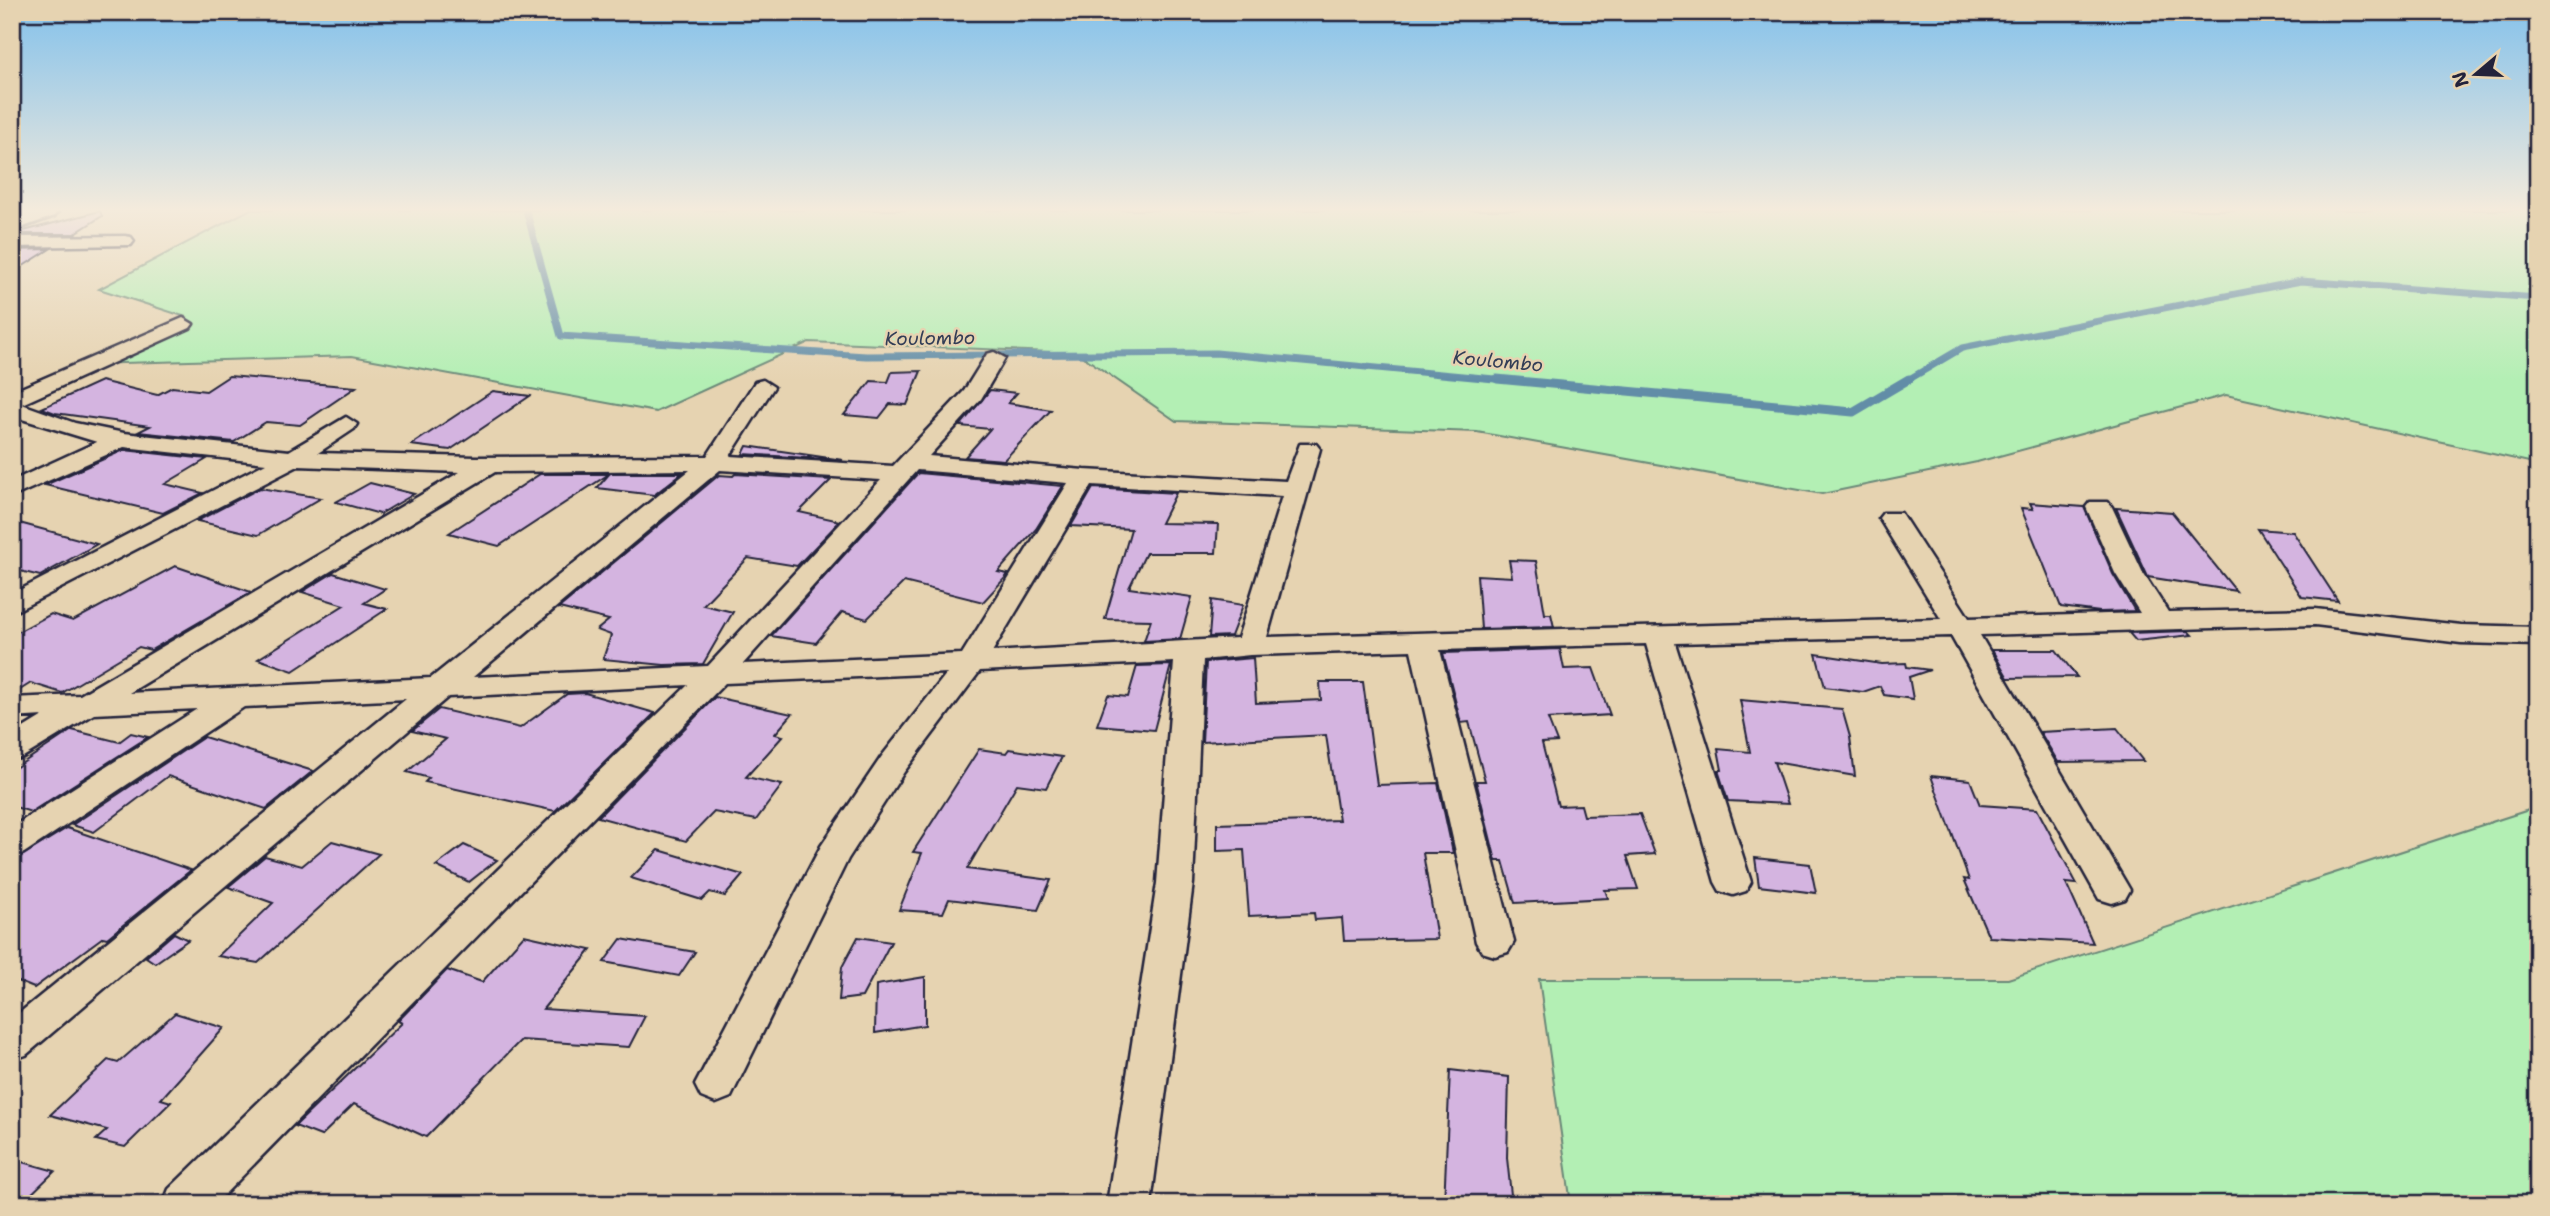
<svg xmlns="http://www.w3.org/2000/svg" width="2550" height="1216" viewBox="0 0 2550 1216" font-family="'Shantell Sans',sans-serif">
	<rect width="100%" height="100%" fill="#e6d3b1"/>
	<filter id="ink" filterUnits="userSpaceOnUse"><feTurbulence type="fractalNoise" baseFrequency=".0143" numOctaves="2"/><feDisplacementMap in="SourceGraphic" scale="14" xChannelSelector="R" yChannelSelector="G"/><feConvolveMatrix kernelMatrix="1 2 1 2 8 2 1 2 1" color-interpolation-filters="sRGB"/></filter>
	<g filter="url(#ink)">
		<g fill="#b3efb4" stroke="#6a8878" stroke-width="2">
			<polygon points="249,210 2538,210 2538,464 2226,395 1977,462 1822,494 1477,432 1176,421 1078,353 809,342 656,412 352,356 90,364 186,317 99,289"/>
			<polygon points="2538,807 2538,1204 1571,1204 1539,979 2008,979"/>
		</g>
		<g fill="none" stroke-linecap="round" stroke-linejoin="round">
			<g stroke="#628da7" stroke-width="7">
				<polyline points="526,210 561,336 866,356 1216,353 1516,381"/>
				<polyline points="1906,381 1962,348 2301,281 2538,298"/>
			</g>
			<polyline stroke="#628da7" stroke-width="9" points="1497,379 1853,412 1909,379"/>
		</g>
		<g fill="#d4b4e0" stroke="#22223b" stroke-width="2">
			<polygon points="100,211 102,216 74,234 12,234"/>
			<polygon points="50,249 12,273 12,250"/>
			<polygon points="921,371 907,405 890,404 879,418 844,415 871,381 888,382 892,372"/>
			<polygon points="229,376 356,387 300,425 266,422 234,442 138,432 150,426 55,413 42,408 101,381 157,395 172,387 206,391"/>
			<polygon points="990,390 1017,393 1008,403 1051,410 1004,460 965,457 990,429 960,426"/>
			<polygon points="493,391 530,396 450,450 411,445"/>
			<polygon points="747,446 843,460 743,454"/>
			<polygon points="124,450 207,459 165,484 203,493 163,513 45,485"/>
			<polygon points="610,473 682,473 654,495 597,488"/>
			<polygon points="918,473 1063,486 1036,529 998,572 1008,574 1006,577 983,602 904,582 867,619 842,612 816,643 771,636"/>
			<polygon points="540,474 609,474 499,546 449,533"/>
			<polygon points="735,474 831,480 799,512 840,521 797,566 748,558 703,605 733,612 703,664 664,665 603,659 611,635 597,630 609,620 559,608 719,475 733,476"/>
			<polygon points="370,483 414,494 380,514 336,502"/>
			<polygon points="260,488 321,498 258,535 197,521"/>
			<polygon points="1093,488 1176,493 1161,523 1218,524 1216,553 1146,553 1129,588 1192,597 1180,639 1144,641 1151,620 1105,619 1131,529 1071,526"/>
			<polygon points="2030,503 2084,507 2113,574 2135,611 2100,612 2061,607 2021,508 2033,509"/>
			<polygon points="2116,508 2172,512 2236,591 2148,577"/>
			<polygon points="12,521 97,544 40,576 12,569"/>
			<polygon points="2258,529 2293,532 2338,601 2302,597"/>
			<polygon points="1509,560 1536,561 1545,614 1551,614 1554,627 1481,629 1477,575 1512,577"/>
			<polygon points="175,566 251,592 151,650 139,647 62,693 31,683 12,695 12,635 51,614 73,621"/>
			<polygon points="333,573 385,589 364,603 387,609 293,671 258,659 344,605 302,592"/>
			<polygon points="1212,600 1243,605 1231,636 1209,637"/>
			<polygon points="2188,631 2192,635 2136,641 2129,633"/>
			<polygon points="1560,649 1564,669 1593,668 1610,715 1548,719 1557,742 1542,743 1558,806 1581,805 1584,816 1640,814 1655,854 1627,856 1638,889 1605,890 1608,898 1515,903 1503,861 1496,861 1476,781 1485,781 1469,722 1461,723 1443,653"/>
			<polygon points="1992,650 2056,650 2077,677 2008,678"/>
			<polygon points="1816,654 1882,664 1906,663 1907,667 1930,670 1909,677 1913,699 1884,695 1880,686 1863,692 1825,687"/>
			<polygon points="1253,658 1256,703 1321,700 1320,682 1363,682 1377,785 1438,783 1453,853 1423,853 1437,939 1344,941 1342,918 1315,920 1314,913 1249,916 1244,850 1217,851 1217,824 1339,820 1326,735 1202,742 1206,662"/>
			<polygon points="1171,665 1154,730 1097,725 1108,695 1128,697 1137,666"/>
			<polygon points="585,693 655,713 555,811 425,782 429,778 407,772 446,739 412,731 439,709 520,728 567,694"/>
			<polygon points="715,697 792,714 775,734 783,736 746,777 782,785 756,820 714,812 686,841 598,817"/>
			<polygon points="1740,700 1842,709 1850,737 1855,776 1774,762 1788,804 1728,801 1718,770 1722,770 1718,749 1750,752"/>
			<polygon points="2117,728 2143,761 2058,762 2040,732"/>
			<polygon points="72,730 119,742 131,733 148,737 31,812 12,806 12,770"/>
			<polygon points="204,737 313,771 266,809 168,776 94,832 72,825"/>
			<polygon points="979,749 1006,753 1009,749 1062,757 1046,788 1017,784 967,869 1051,880 1038,910 949,899 943,913 899,910 922,853 913,852"/>
			<polygon points="1931,776 1970,780 1980,805 2037,809 2077,884 2066,883 2093,943 1989,937 1964,879 1969,880"/>
			<polygon points="67,828 191,870 107,938 103,937 34,988 12,979 12,862"/>
			<polygon points="332,841 379,854 258,963 218,956 273,903 228,887 265,856 302,866"/>
			<polygon points="464,845 497,860 469,882 436,866"/>
			<polygon points="659,850 743,875 725,896 710,892 702,900 631,878"/>
			<polygon points="1755,858 1810,864 1816,893 1759,886"/>
			<polygon points="174,933 188,940 155,963 146,957"/>
			<polygon points="524,935 591,950 543,1009 645,1016 629,1047 521,1040 426,1137 354,1104 321,1136 295,1126 402,1023 398,1021 447,970 482,982"/>
			<polygon points="858,937 891,942 862,997 839,1000 842,967"/>
			<polygon points="621,939 695,952 679,976 604,962"/>
			<polygon points="925,977 925,1025 875,1033 876,985"/>
			<polygon points="175,1013 224,1028 161,1099 171,1102 125,1147 96,1140 107,1130 50,1115 108,1060 118,1063"/>
			<polygon points="1450,1070 1509,1077 1507,1158 1512,1204 1444,1204"/>
			<polygon points="12,1159 55,1171 21,1204 12,1204"/>
		</g>
		<g fill="none" stroke-linecap="round" stroke-linejoin="round">
			<defs>
				<g id="street">
					<polygon points="125,236 131,237 134,241 131,245 12,247 12,237"/>
					<path d="M183,318l10,6 -3,4 -168,76 53,19 49,10 165,18 57,-34 11,7 -3,5 -36,24 158,4 231,-1 48,-74 8,-2 11,7 -44,69 163,10 71,-75 23,-37 7,-2 11,6 -24,41 -52,57 155,14 202,11 14,-37h16l4,5 -53,188 674,-18 -62,-101 4,-5h18l68,105 171,-5 -25,-40 -29,-66 4,-5h18l4,5 31,66 25,39 147,-3 146,16 77,2v18l-77,-2 -146,-18 -335,10 150,255 -5,9 -13,4 -13,-4 -148,-263 -276,7 76,239 -5,9 -13,4 -13,-4 -5,-9 -69,-238 -206,6 74,292 -6,10 -13,4 -13,-4 -6,-10 -65,-292 -161,5 -47,5 -10,223 -42,321h-44l50,-321 17,-221 -194,9 -76,101 -56,87 -117,238 -15,6 -15,-6 -6,-12 126,-239 61,-90 65,-83 -222,10 -510,521h-52l6,-15 519,-504 -240,12 -422,358 -14,5v-41l394,-320 -162,8 -220,146 -12,3v-29l185,-118 -103,5 -71,43 -11,3v-25l31,-19 -31,2v-20l68,-3 380,-223 -162,-6 -286,147v-19l254,-131 -142,-16 -112,50v-16l85,-39 -85,-26v-24zM690,470l-259,208 -302,15 366,-221zM720,470l161,10 -173,186 -235,11zM917,470l151,13 -106,171 -219,10zM1092,485l190,11 -44,142 -246,14z"/>
				</g>
				<polygon id="secondary" points="26,210 57,210 58,211 54,216 12,231 12,216"/>
			</defs>
			<use href="#street" stroke="#22223b" stroke-width="5"/>
			<use href="#secondary" stroke="#22223b" stroke-width="6"/>
			<use href="#street" fill="#e6d3b1" fill-rule="evenodd"/>
			<use href="#secondary" fill="#e6d3b1" fill-rule="evenodd"/>
		</g>
	</g>
	<linearGradient id="sky" x2="0" y2="1"><stop stop-color="#83c1eb"/><stop offset="0.55" stop-color="#f4ebdc"/><stop offset="1" stop-color="#f4ebdc" stop-opacity="0"/></linearGradient>
	<rect width="2550" height="381" fill="url(#sky)"/>
	<g text-anchor="middle" dominant-baseline="central" stroke-width="5" stroke-linejoin="round" paint-order="stroke">
		<g font-size="19" font-style="italic" fill="#323d56" stroke="#e6d3b1">
			<text transform="translate(930 338) rotate(-1)">Koulombo</text>
			<text transform="translate(1498 361) rotate(5)">Koulombo</text>
		</g>
	</g>
	<rect width="2550" height="1216" fill="none" stroke="#e6d3b1" stroke-width="42"/>
	<rect x="21" y="21" width="2508" height="1174" fill="none" stroke="#22223b" stroke-width="2.5" filter="url(#ink)"/>
	<g transform="translate(2476 74) rotate(251)" stroke="#e6d3b1" stroke-width="5" paint-order="stroke">
	<path d="M0-5L12 26L0 18L-12 26Z" fill="#22223b"/>
	<text y="-10" font-size="19" font-weight="bold" text-anchor="middle" fill="#22223b">N</text>
	</g>
</svg>
